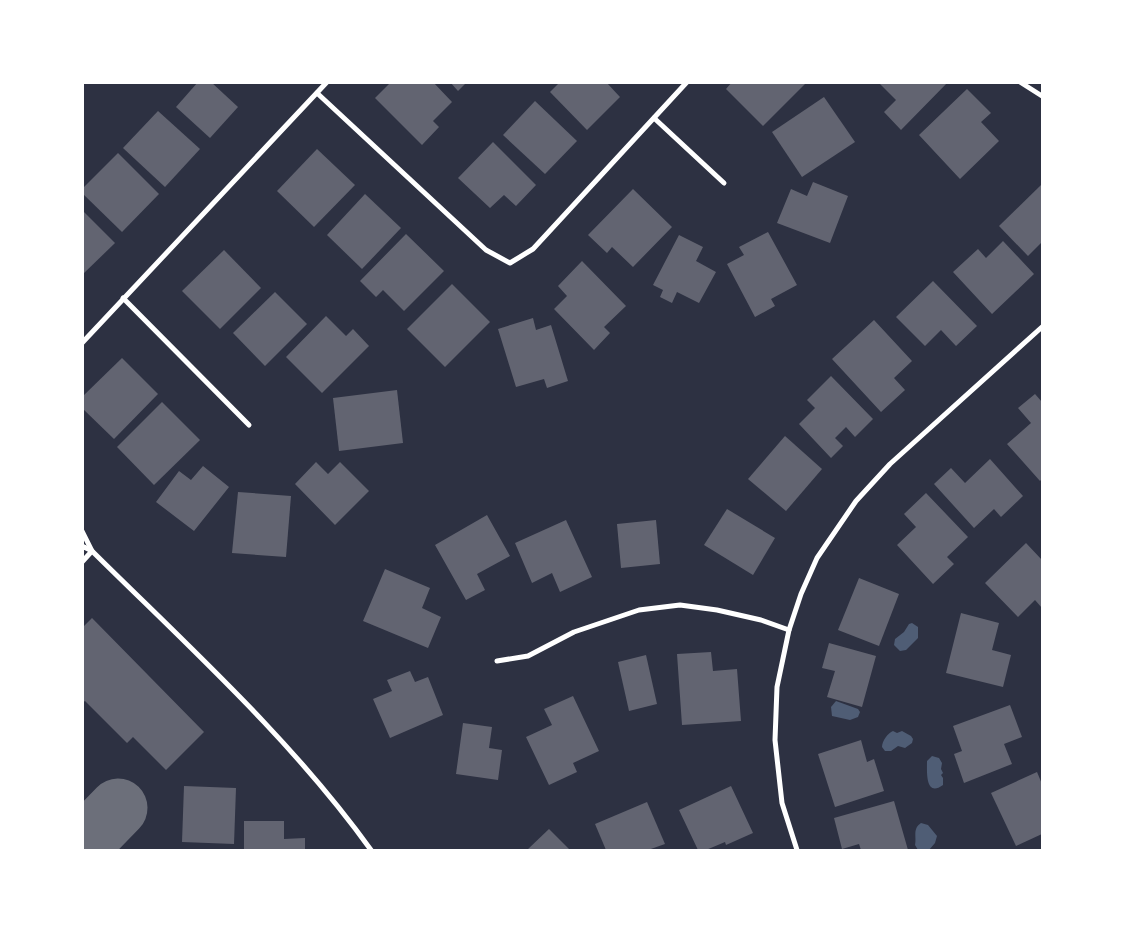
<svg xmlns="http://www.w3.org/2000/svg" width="1125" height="933" viewBox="0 0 1125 933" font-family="Helvetica,sans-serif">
	<rect width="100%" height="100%" fill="#2d3142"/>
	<g fill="#4f5d75">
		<polygon points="912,623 918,627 918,638 906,650 900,651 894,645 895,639 904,632 909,624"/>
		<polygon points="836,701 858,709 860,712 858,717 850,720 832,716 831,707"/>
		<path d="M893,731l4,2 5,-2 9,5 2,3 -1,4 -7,5 -7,-2 -7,5h-6l-3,-4c0,-6 6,-14 11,-16z"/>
		<path d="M932,756l7,2 3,5 -1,6 2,4 -2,2 2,3v7c-18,13 -16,-14 -16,-24z"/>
		<path d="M921,823l7,2 9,11 -2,7 -6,7h-11l-3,-5c2,-8 -3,-16 6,-22z"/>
	</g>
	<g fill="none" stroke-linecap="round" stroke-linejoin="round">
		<polyline stroke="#6c6f7a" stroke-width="59" points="82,845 118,808"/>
	</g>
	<g fill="#626471">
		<polygon points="198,82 211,82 238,107 210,138 176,107"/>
		<polygon points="391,82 433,82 452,102 433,121 439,127 422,145 375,98"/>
		<polygon points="450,82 467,82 458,91"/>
		<polygon points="560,82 606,82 620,97 587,130 550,92"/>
		<polygon points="732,82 803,82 805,84 763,126 726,89"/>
		<polygon points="878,82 948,82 901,130 884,112 896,100"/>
		<polygon points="967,89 991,113 981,122 999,141 960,179 919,135"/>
		<polygon points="824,97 855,142 802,177 772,132"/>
		<polygon points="535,101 577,141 545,174 503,135"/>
		<polygon points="158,111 200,149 165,187 123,148"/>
		<polygon points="493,142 536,185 516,206 504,195 490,208 458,178"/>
		<polygon points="317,149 355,185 314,227 277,191"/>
		<polygon points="118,153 159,194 122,232 82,193 82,189"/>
		<polygon points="813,182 848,196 830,243 777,223 791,189 807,196"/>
		<polygon points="1041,185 1042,187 1042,242 1028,256 999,226"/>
		<polygon points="633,189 672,227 633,267 612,247 607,253 588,235"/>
		<polygon points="365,194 401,228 362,269 327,235"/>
		<polygon points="82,210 115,243 82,275"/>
		<polygon points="768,232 797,285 771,299 775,306 755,317 727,264 744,255 739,247"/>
		<polygon points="406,234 444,271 404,311 383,290 376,297 360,281"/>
		<polygon points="679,235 703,247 696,261 716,272 699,303 677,292 672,303 660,297 663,290 653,285"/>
		<polygon points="1003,241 1034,274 992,314 953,272 978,249 986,258"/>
		<polygon points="224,250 261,288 220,329 182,291"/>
		<polygon points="582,261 626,306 604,327 610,333 594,350 554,309 567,296 558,286"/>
		<polygon points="933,281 977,326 956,346 941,330 925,346 896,317"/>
		<polygon points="452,284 490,322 445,367 407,329"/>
		<polygon points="275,292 307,324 265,366 233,333"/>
		<polygon points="326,316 346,336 353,329 369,346 322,393 286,357"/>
		<polygon points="533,318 536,330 551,325 568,381 547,388 544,379 516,387 498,329"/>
		<polygon points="874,320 912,361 894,378 905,390 881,412 832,359"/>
		<polygon points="122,358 158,394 114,439 82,408 82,397"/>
		<polygon points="831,376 873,419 855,437 846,427 835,438 843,446 831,458 799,424 815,408 807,400"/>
		<polygon points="397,390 403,443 339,451 333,398"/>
		<polygon points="1035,394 1042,402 1042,479 1040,481 1007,444 1031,423 1018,408"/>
		<polygon points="162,402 200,440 154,485 117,447"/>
		<polygon points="785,436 822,469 786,511 748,479"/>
		<polygon points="990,459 1023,496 1001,517 994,509 974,528 934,484 951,468 965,483"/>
		<polygon points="316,462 328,474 340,462 369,491 335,525 295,484"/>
		<polygon points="203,466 229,487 194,531 156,502 179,471 191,480"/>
		<polygon points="238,492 291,496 286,557 232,553"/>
		<polygon points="926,493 968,537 947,557 954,564 933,584 897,545 916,527 904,514"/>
		<polygon points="727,509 775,538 753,575 704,545"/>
		<polygon points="487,515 510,556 477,574 485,590 466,600 435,545"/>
		<polygon points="566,520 592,577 560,592 552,573 532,583 515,543"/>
		<polygon points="656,520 660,564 621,568 617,524"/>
		<polygon points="1026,543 1042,560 1042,608 1035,600 1018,617 985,583"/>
		<polygon points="385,569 430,588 422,608 441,617 428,648 363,621"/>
		<polygon points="859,578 899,594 879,646 838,630"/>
		<polygon points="961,613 999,623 992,650 1011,655 1003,687 946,673"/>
		<polygon points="92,618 204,732 166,770 133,737 127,743 85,701 82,703 82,628"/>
		<polygon points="829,643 876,656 862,707 827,697 835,671 822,668"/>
		<polygon points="711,652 713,671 737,669 741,721 682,725 677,654"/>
		<polygon points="646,655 657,704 629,711 618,662"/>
		<polygon points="410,671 415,682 428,677 443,715 390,738 373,699 392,691 387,680"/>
		<polygon points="573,696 599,751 573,763 577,772 549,785 526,737 552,725 544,709"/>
		<polygon points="1010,705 1022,737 1004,744 1012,764 964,783 954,754 962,751 953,726"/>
		<polygon points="463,723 492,727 489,748 502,750 498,780 456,774"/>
		<polygon points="861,740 867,762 874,759 884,791 835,807 818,754"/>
		<polygon points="1037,772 1042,784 1042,834 1016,846 991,793"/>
		<polygon points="184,786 236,788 234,844 182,842"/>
		<polygon points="731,786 753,833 726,845 725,842 706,850 698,850 679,810"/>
		<polygon points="894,801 908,850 861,850 859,844 842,849 834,818"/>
		<polygon points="647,802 665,844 648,850 606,850 595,824"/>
		<polygon points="244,821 284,821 284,839 305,838 305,850 244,850"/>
		<polygon points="549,829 570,850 527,850"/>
	</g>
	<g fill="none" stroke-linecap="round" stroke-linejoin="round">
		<g stroke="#fff" stroke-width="5">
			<polyline points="1020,82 1042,96"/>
			<polyline points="317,93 486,250 510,263 533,249 687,82"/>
			<polyline points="654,118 724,183"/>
			<polyline points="123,298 249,425"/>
			<polyline points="82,343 327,82"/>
			<polyline points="82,531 92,551"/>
			<path d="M82,546l10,5c97,96 200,189 279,299"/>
			<polyline points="82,562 92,551"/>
			<polyline points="497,661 528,656 574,632 639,610 680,605 717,610 761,620 789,630"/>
			<polyline points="797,850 782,803 775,740 777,687 789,630 801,594 817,558 856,501 890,464 1042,327"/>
		</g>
	</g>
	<rect width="1125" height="933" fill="none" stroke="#ffffff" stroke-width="168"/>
</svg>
